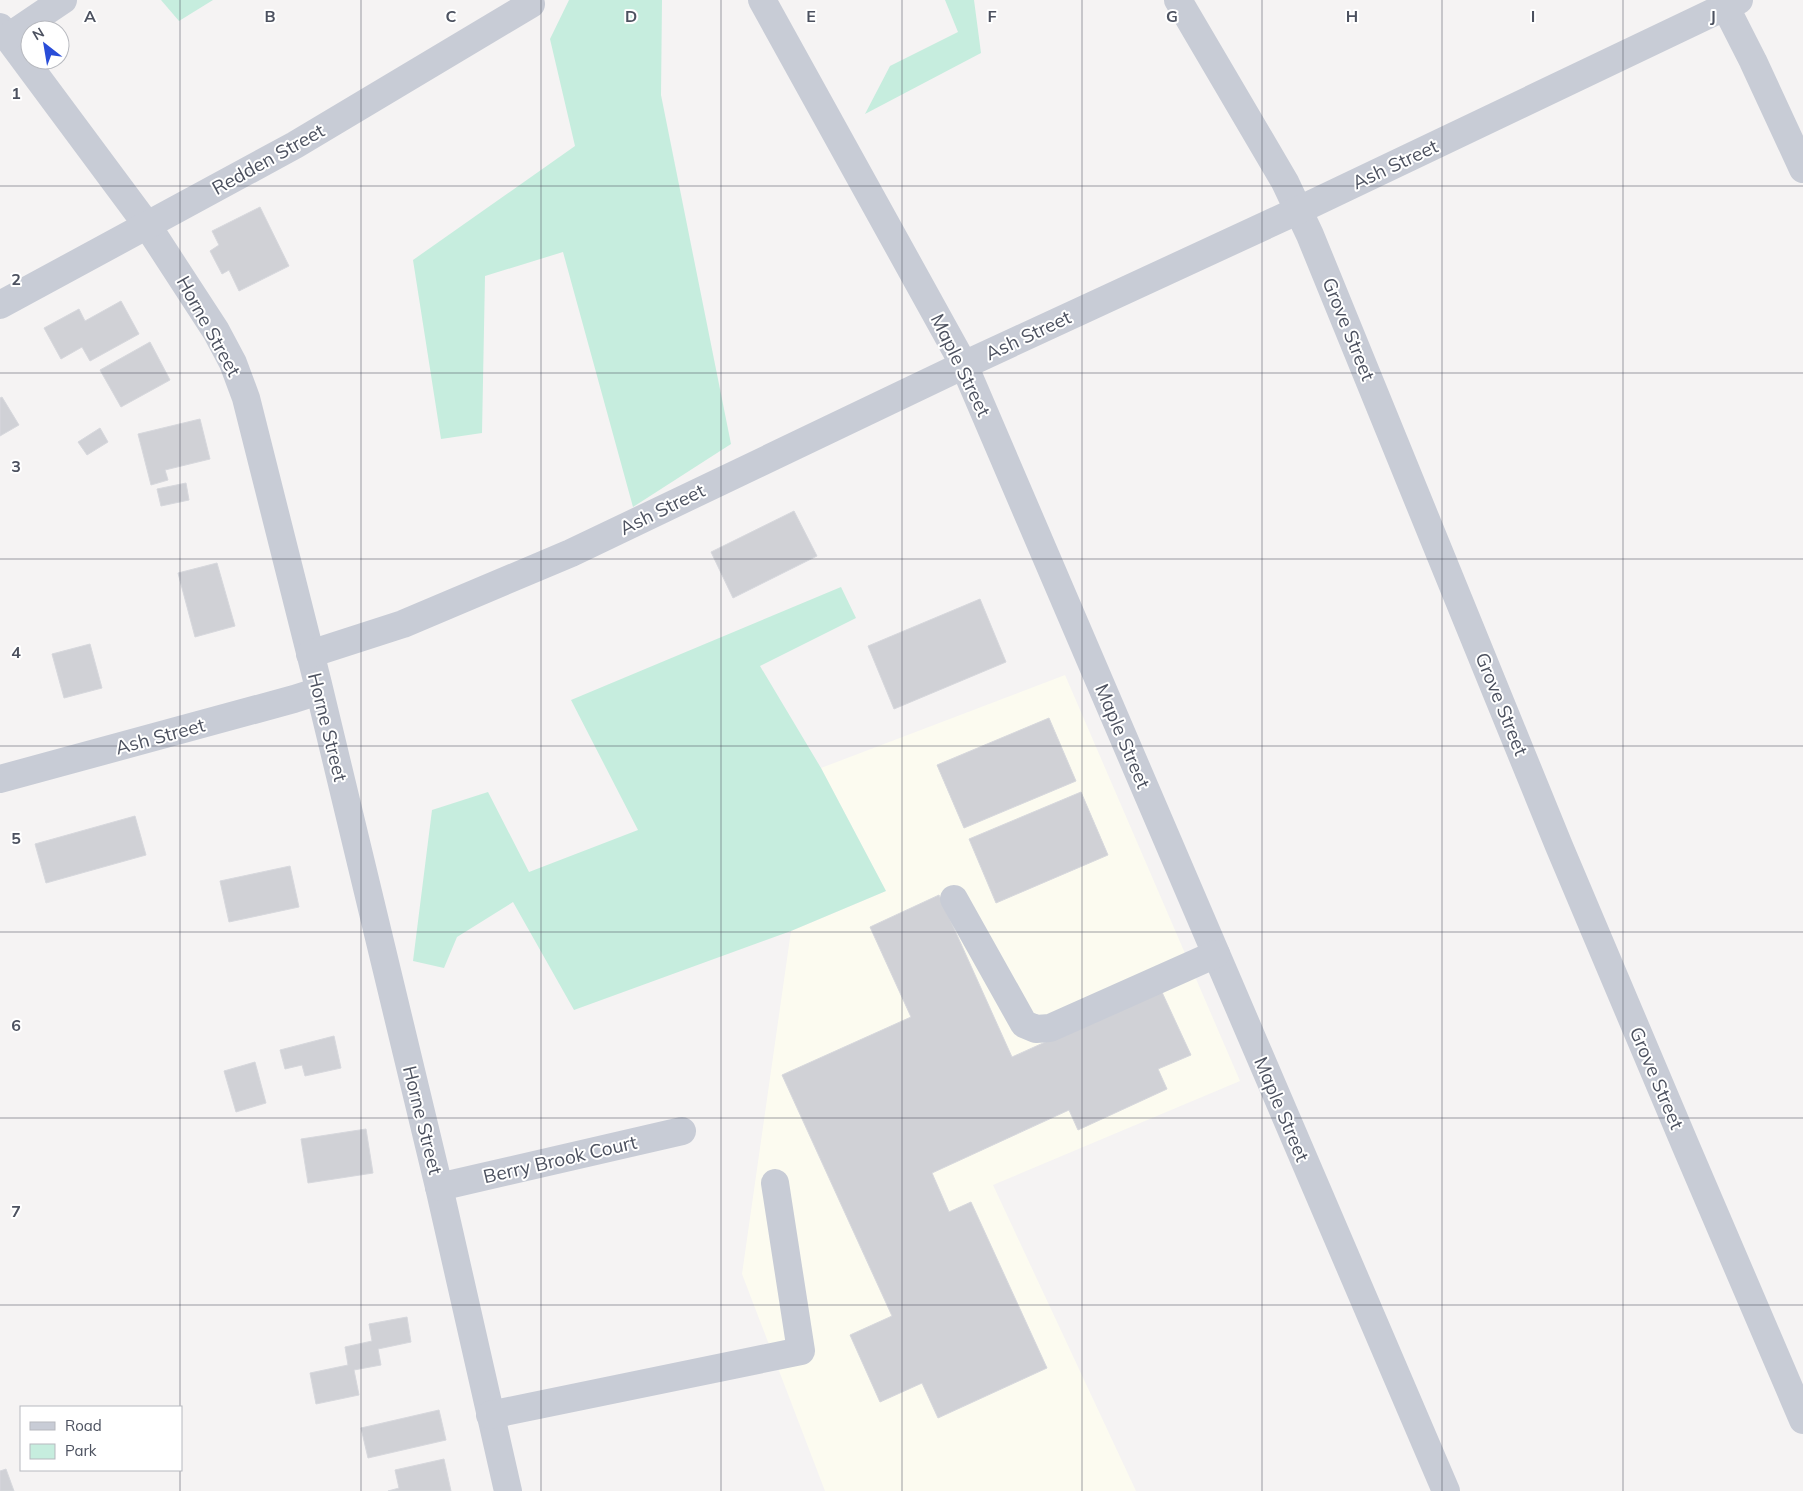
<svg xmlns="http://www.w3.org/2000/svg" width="1803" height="1491" viewBox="0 0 1803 1491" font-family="Mulish,sans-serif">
	<rect width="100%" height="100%" fill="#f5f3f3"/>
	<polygon fill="#fcfbf0" points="1065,675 1240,1081 993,1185 1136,1491 825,1491 742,1274 791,931 886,891 821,768"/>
	<g fill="#c6edde">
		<polygon points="161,0 213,0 179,21"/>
		<polygon points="569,0 662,0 661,95 731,444 633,507 563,252 485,276 482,433 441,439 413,260 575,146 550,39"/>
		<polygon points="945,0 974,0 981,53 865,114 890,66 958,32"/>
		<polygon points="841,587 856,618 760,666 821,768 886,891 791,931 574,1010 513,902 457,937 444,968 413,961 432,810 488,792 529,872 638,830 571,700"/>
	</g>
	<g fill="#d0d1d6" stroke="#d7d8dd">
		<polygon points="260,207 289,266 239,291 229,270 222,274 210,251 219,245 212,231"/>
		<polygon points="121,301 139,334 90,361 82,347 61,359 44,328 79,309 85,321"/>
		<polygon points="150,342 170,380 121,407 100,370"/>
		<polygon points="2,397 19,425 0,436 0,398"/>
		<polygon points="200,419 210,459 165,470 168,480 151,485 138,434"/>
		<polygon points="100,428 108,442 87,455 78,442"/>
		<polygon points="186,483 189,500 161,506 157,489"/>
		<polygon points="794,511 817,556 733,598 711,552"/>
		<polygon points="217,563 235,626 195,637 178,573"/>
		<polygon points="980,599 1006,662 894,709 868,646"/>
		<polygon points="90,644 102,688 64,698 52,654"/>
		<polygon points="1049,718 1076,781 964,828 937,765"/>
		<polygon points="1081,792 1108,855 996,903 969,839"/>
		<polygon points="135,816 146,855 46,883 35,844"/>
		<polygon points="290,866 299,907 229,922 220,881"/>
		<polygon points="939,895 1012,1057 1161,990 1191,1055 1158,1069 1167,1089 1078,1130 1069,1110 932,1173 949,1212 971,1202 1047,1368 938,1418 922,1383 880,1402 850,1335 892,1316 782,1075 911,1017 870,927"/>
		<polygon points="334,1036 341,1068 305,1076 302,1065 285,1069 280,1050"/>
		<polygon points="255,1062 266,1103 236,1112 224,1071"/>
		<polygon points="366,1129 373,1173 308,1183 301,1139"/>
		<polygon points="407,1317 411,1342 378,1349 381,1365 354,1370 359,1395 316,1404 310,1373 348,1365 345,1347 372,1341 369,1324"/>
		<polygon points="439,1410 446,1440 368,1458 361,1428"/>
		<polygon points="444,1459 451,1491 388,1491 399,1488 395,1470"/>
		<polygon points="6,1469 14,1491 0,1491 0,1471"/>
	</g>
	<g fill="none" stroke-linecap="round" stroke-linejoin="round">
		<g stroke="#c8ccd6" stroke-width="28">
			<polyline points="762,0 964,365 1446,1491"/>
			<polyline points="1178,0 1285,182 1310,235 1559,846 1687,1149 1803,1420"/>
			<polyline points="1722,0 1753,61 1803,169"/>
			<polyline points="0,27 147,225 216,331 233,363 246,398 317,680 439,1187 508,1491"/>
			<polyline points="8,37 63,0"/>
			<polyline points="0,305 295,145 531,4"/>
			<polyline points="310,654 403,624 571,553 964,365 1299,210 1739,0"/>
			<polyline points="0,779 294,699 319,691"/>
			<polyline points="954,899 1024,1024 1036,1029 1050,1028 1216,954"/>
			<polyline points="439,1187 682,1131"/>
			<polyline points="490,1415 801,1351 775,1183"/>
		</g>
	</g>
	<path fill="none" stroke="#4c515f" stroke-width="1" stroke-opacity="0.55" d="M180,0v1407M361,0v1491M541,0v1491M721,0v1491M902,0v1491M1082,0v1491M1262,0v1491M1442,0v1491M1623,0v1491M0,186h1803M0,373h1803M0,559h1803M0,746h1803M0,932h1803M0,1118h1803M0,1305h1803M180,1470v21"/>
	<g text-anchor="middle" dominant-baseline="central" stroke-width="4" stroke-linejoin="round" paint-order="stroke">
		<g font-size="19" fill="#4c515f" stroke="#fff">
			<text transform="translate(268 159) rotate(-29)">Redden Street</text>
			<text transform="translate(1395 164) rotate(-25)">Ash Street</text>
			<text transform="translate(209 326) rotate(61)">Horne Street</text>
			<text transform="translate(1349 329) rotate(68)">Grove Street</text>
			<text transform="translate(1028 335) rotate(-25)">Ash Street</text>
			<text transform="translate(961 365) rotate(64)">Maple Street</text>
			<text transform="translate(662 509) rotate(-26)">Ash Street</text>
			<text transform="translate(1502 704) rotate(68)">Grove Street</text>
			<text transform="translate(328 727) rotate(76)">Horne Street</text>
			<text transform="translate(160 736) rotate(-15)">Ash Street</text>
			<text transform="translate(1123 736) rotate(67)">Maple Street</text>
			<text transform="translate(1657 1078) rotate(67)">Grove Street</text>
			<text transform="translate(1282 1109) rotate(67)">Maple Street</text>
			<text transform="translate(423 1120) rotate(76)">Horne Street</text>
			<text transform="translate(560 1159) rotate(-13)">Berry Brook Court</text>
		</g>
	</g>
	<g font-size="16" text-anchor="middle" font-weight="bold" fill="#4c515f" stroke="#fff" stroke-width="4" stroke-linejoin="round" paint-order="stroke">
		<text x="90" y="22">A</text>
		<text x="270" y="22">B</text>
		<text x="451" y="22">C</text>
		<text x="631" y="22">D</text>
		<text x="811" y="22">E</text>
		<text x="992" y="22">F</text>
		<text x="1172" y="22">G</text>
		<text x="1352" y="22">H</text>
		<text x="1533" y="22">I</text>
		<text x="1713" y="22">J</text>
		<text x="16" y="99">1</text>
		<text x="16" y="285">2</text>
		<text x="16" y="472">3</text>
		<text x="16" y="658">4</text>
		<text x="16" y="844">5</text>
		<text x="16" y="1031">6</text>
		<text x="16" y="1217">7</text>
	</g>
	<rect x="20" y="1406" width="162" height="65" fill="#ffffff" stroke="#b7b9bf"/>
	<rect x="30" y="1422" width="25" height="8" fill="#c8ccd6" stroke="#b7b9bf"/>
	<text x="65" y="1431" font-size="15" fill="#4c515f">Road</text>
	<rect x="30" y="1444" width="25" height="15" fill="#c6edde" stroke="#b7b9bf"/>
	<text x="65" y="1456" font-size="15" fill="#4c515f">Park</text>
	<g transform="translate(45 45) rotate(329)"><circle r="24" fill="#ffffff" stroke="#b7b9bf"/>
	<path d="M0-4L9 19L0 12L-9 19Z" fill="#294dd8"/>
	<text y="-8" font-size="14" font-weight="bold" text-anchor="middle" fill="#4c515f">N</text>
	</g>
</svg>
